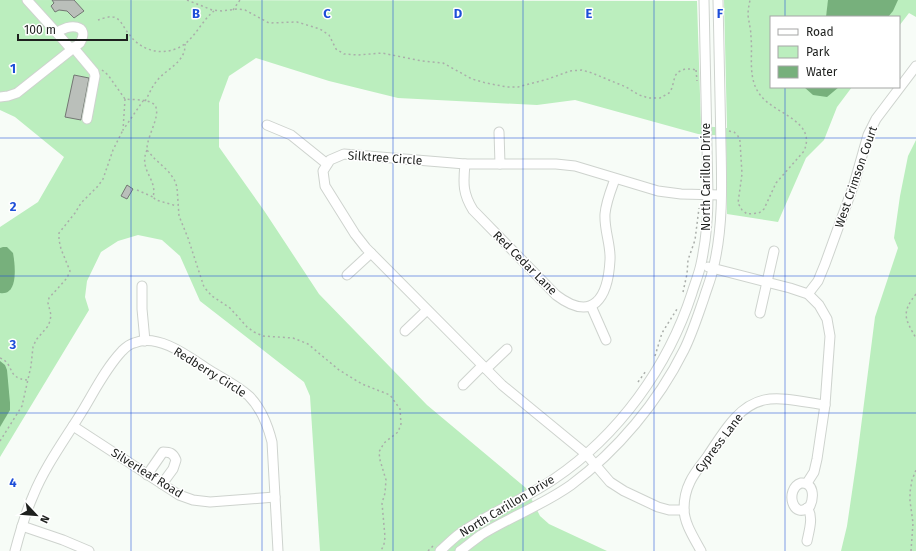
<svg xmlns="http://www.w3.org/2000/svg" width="916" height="551" viewBox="0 0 916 551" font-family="'Fira Sans',sans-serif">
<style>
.green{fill:#bbeebe}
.water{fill:#77b07c}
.building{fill:#babfba;stroke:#737773}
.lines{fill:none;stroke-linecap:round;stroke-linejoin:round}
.minor-casing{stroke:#ced3ce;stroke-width:11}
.path{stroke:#aaaeaa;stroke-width:1.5;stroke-dasharray:2 3;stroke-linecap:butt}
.minor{stroke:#fff;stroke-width:9}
.grid{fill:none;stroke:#1d4ed8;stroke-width:1;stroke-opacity:0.55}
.labels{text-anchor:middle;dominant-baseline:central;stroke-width:3;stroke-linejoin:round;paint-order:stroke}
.street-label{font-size:12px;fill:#1e201e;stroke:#fff}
.grid-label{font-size:13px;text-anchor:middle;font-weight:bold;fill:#1d4ed8;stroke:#fff;stroke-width:3;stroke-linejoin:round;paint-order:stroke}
</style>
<rect width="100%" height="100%" fill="#f7fcf7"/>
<g class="green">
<path d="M0,0L697,1L701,126L727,128L724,0H916V17L909,13L899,26V17H771V87H852L837,107L824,140L806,158L778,222L727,214L726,136L698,134L575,100L537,105L398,98L329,81L256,58L229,76L219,103V147L265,212L319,294L427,405L526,488L540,516L549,524L607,551H320L310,396L304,382L200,301L180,256L162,240L138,235L118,241L101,252L87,281L85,297L89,310L0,457V227L38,202L64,157L15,117L0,110Z"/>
<path d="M916,140V551H841L847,526L857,458L875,317L898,248L894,238L900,196L908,156Z"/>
</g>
<g class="water">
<path d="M828,0H898L893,11L888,17H826Z"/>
<path d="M804,87H839L827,97L813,95Z"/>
<path d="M3,247H7L13,253C15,264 19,296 0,293V248Z"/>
<path d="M0,361L5,365L7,370L10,403V410L0,427Z"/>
</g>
<g class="building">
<path d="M52,0H74L84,11L74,18L67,11L59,10L55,12L51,6L54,3Z"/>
<path d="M74,75L89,78L81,120L65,117Z"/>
<path d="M127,185L133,189L127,199L121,196Z"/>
</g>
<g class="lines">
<defs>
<g id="minor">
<path d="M57,33L71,49"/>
<path d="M73,47L94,72L95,76L87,119"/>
<path d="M0,97L8,96L17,93L80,43C91,24 68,23 57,33L27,0"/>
<path d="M267,125L291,135L327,164"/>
<path d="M499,132L500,164"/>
<path d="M465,164C463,184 463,194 473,210L556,295C593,323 608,298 610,260C611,245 604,230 605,214C606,202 611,190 615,179"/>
<path d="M708,267L790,288L808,294L819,305L827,319L830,336L825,405L817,459L814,472L807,483"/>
<path d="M347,275L371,253"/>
<path d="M142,286V309L145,341"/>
<path d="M808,294L818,281L825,264L854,184L868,135L876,119L916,66"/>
<path d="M591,306L606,340"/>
<path d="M760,313L774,251"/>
<path d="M405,331L427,310"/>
<path d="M486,369L507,349"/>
<path d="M463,385L482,366"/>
<path d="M73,426L162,484L179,495L193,500L210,502L275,497"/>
<path d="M147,475L163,452C170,452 173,453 176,460L173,469L162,484"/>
<path d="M801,483C814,482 814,497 810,506C793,522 784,489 801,483Z"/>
<path d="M684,510H669L658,507L624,491L610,482L586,454L502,385L366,248L355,234L325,186L323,171L330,160L344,154L465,164H556L575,166L658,191L681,194L721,195"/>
<path d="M22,526L63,540L89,551"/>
<path d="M807,541C809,531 814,516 807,508"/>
<path d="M15,551C20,532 25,514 33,496C45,466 66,438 83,410C95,390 106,368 122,351C125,348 130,344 134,343C158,333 188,356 206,368C220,377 237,385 249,396C262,409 268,426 272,442L278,551"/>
<path d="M440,551C448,544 456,535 465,530C494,511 526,498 554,479C619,435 668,367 692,293C695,283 699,274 701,264C706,241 708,218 708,195L704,0"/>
<path d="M460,551C467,546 474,540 481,535C510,517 543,505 571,485C618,450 658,402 684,350C692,334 698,315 704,298C707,288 711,279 713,269C723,230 722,187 721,146C720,98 719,49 718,0"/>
<path d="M701,551C694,538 684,523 684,509C684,500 686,490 690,482C694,473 701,465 707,457C722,435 737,406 764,400C782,396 808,403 825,405"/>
</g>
</defs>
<use href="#minor" class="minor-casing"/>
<g class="path">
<path d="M187,0L212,10L222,11L237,9L245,10L269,23L297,22L320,29L329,35L336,49L344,54L358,55L382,53L422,61L443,63L472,79L486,83L507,87H518L548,79L570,71L582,70L592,73L626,87L639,95L649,98H660L669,93L672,88L675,76L678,72L685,69H692L696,70L697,69"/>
<path d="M233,10L240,0"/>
<path d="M98,20C102,19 108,16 113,17C121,18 124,29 129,34C140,50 160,56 178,48C194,41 201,21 214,11"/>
<path d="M102,70L108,75L125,99C133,100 143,99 150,102C167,108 146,135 147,150L155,159L168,171L174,179L177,187L179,216L188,238L204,287L212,296L230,308L247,327L254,332L263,336L293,338L308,344L339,370L362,384L390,395L400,409L401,424L398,432L384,443L379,452L380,460L386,480L385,493L382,503L385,537L384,544L381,551"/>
<path d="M696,70L697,81"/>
<path d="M125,99L123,130L143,101"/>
<path d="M145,101C149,95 151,88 156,82C165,69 186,63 185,44"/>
<path d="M729,131L734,132L738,136L740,141L742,174L738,203L742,210L747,214L759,213L764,209L776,183L804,151C817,121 775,114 761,96C747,79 753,57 751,37C751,30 749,23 748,15C748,10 749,5 750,0"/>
<path d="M147,150C138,170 158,179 153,197L156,200L177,206"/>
<path d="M137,190L153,197"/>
<path d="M683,292L687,274L688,260L695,240L699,208"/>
<path d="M916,294C901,313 905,319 916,338"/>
<path d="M655,356L662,333L677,309"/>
<path d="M0,358C15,364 6,378 27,380"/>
<path d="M638,382L646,371"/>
<path d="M0,441L22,406L31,366L33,347L36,340L48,326L50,321L51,315L48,303L49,298L67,278L70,271L61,249L59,240V233L75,213L81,203L98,186L103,179L113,150L123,130"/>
<path d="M428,551L434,545"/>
<path d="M911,551L913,523L910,501V492L912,480L916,470"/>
</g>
<use href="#minor" class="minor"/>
</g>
<path class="grid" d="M131,0V551M262,0V551M393,0V551M523,0V551M654,0V551M785,0V17M785,87V551M0,138H916M0,276H916M0,413H916"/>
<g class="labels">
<g class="street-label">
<text transform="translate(385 158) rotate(4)">Silktree Circle</text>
<text transform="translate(706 177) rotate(-90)">North Carillon Drive</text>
<text transform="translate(856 177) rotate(-71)">West Crimson Court</text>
<text transform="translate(525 263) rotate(45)">Red Cedar Lane</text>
<text transform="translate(210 372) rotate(32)">Redberry Circle</text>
<text transform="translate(719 443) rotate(-53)">Cypress Lane</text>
<text transform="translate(147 473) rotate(32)">Silverleaf Road</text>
<text transform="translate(507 506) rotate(-31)">North Carillon Drive</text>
</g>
</g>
<g class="grid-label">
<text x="196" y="18">B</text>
<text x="327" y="18">C</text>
<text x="458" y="18">D</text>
<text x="589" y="18">E</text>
<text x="720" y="18">F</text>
<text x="13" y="73">1</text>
<text x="13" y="211">2</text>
<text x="13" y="349">3</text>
<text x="13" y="487">4</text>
</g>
<rect x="770" y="16" width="130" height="72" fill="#ffffff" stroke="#a5a6a5"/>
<rect x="778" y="29" width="20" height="6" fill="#ffffff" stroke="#a5a6a5"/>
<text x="806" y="36" font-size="12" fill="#1e201e">Road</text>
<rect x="778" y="46" width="20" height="12" fill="#bbeebe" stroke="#a5a6a5"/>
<text x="806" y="56" font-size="12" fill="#1e201e">Park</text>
<rect x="778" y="66" width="20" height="12" fill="#77b07c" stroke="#a5a6a5"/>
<text x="806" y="76" font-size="12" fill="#1e201e">Water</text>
<g transform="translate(36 515) rotate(116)" stroke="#ffffff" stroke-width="3" paint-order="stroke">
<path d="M0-3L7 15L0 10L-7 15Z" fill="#1e201e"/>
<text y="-6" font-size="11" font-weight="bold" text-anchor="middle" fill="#1e201e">N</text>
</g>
<path d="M18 34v6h109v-6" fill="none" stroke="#1e201e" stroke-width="2"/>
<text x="24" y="34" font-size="12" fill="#1e201e" stroke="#ffffff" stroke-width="3" paint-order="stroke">100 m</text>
</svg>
